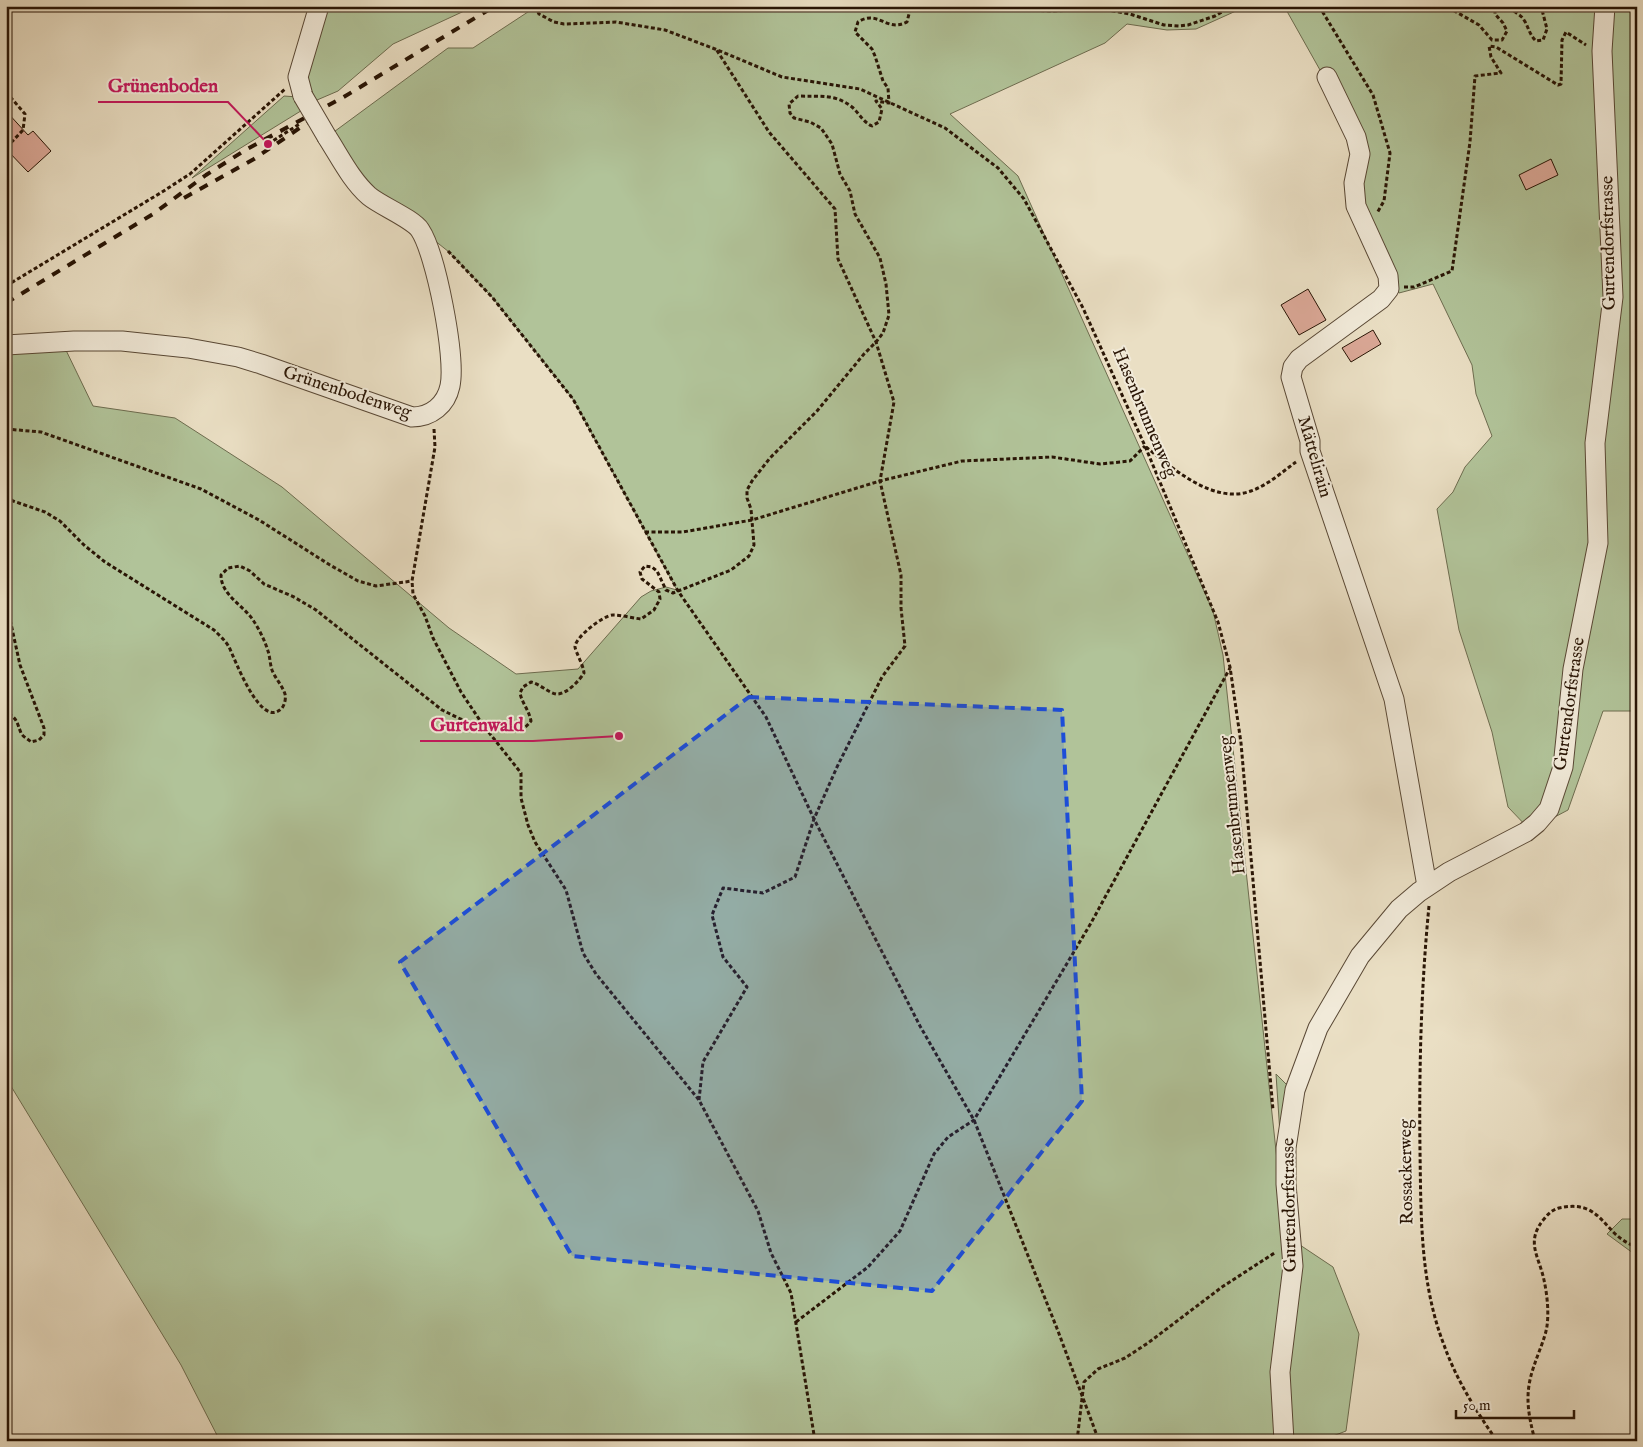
<svg xmlns="http://www.w3.org/2000/svg" width="1643" height="1447" viewBox="0 0 1643 1447" font-family="'IM FELL English',serif">
<style>
.green{fill:#b1c399;stroke:#6d6c4f}
.building{fill:#dba897;stroke:#291505}
.lines{fill:none;stroke-linecap:round;stroke-linejoin:round}
.street-casing{stroke:#594835;stroke-width:21}
.path{stroke:#291505;stroke-width:3;stroke-dasharray:4 2.5;stroke-linecap:butt}
.street{stroke:#f1ead9;stroke-width:19}
.rail{stroke:#291505;stroke-width:4;stroke-dasharray:9 9;stroke-linecap:butt}
.street-bridge-casing{stroke:#594835;stroke-width:21;stroke-linecap:butt}
.street-bridge{stroke:#f1ead9;stroke-width:19}
.marked{fill:#1d4ed8;fill-opacity:0.2;stroke:#1d4ed8;stroke-width:4;stroke-dasharray:10 6;stroke-linejoin:round}
.labels{text-anchor:middle;dominant-baseline:central;stroke-width:4;stroke-linejoin:round;paint-order:stroke}
.street-label{font-size:18px;fill:#291505;stroke:#f1ead9}
.leader{fill:none;stroke:#c2185b;stroke-width:2}
.callout-dot{fill:#c2185b;stroke:#f1ead9;stroke-width:2}
.callout-label{font-size:19px;text-anchor:middle;font-weight:bold;fill:#c2185b;stroke:#f1ead9;stroke-width:4;stroke-linejoin:round;paint-order:stroke}
</style>
<rect width="100%" height="100%" fill="#eadfc4"/>
<filter id="stains"><feTurbulence type="fractalNoise" baseFrequency=".004" numOctaves="4"/><feColorMatrix values="0 0 0 0 .2 0 0 0 0 .09 0 0 0 0 .02 0 0 0 .5 -.17"/></filter>
<radialGradient id="worn" r=".72"><stop offset=".6" stop-color="#630" stop-opacity="0"/><stop offset="1" stop-color="#630" stop-opacity=".3"/></radialGradient>
<g class="green">
<path d="M329,6H475L393,44L338,91L317,100L303,96L318,11Z"/>
<path d="M537,6H1247L1196,29L1167,30L1127,24L1105,43L950,114L1018,176L1213,611L1223,655L1285,1235L1333,1267L1359,1334L1346,1431L1320,1441H220L181,1365L6,1078V345L62,342L93,406L175,418L282,487L449,628L516,674L578,669L641,597L651,591L666,587L677,590L573,399L539,356L492,297L449,252L419,228L378,203L327,137L448,48H473Z"/>
<path d="M1284,6H1637V711H1603L1568,810L1530,830L1508,807L1492,732L1459,630L1437,509L1453,492L1465,467L1492,436L1476,394L1472,365L1433,284L1399,293L1358,208L1365,150Z"/>
<path d="M284,96L298,97L304,109L192,178Z"/>
<path d="M1276,1074L1286,1084L1294,1083L1280,1134Z"/>
<path d="M1622,1219H1637V1256L1607,1234Z"/>
</g>
<g class="building">
<path d="M6,111L28,135L33,131L51,151L28,172L6,149Z"/>
<path d="M1551,159L1558,175L1526,190L1519,175Z"/>
<path d="M1308,289L1326,320L1299,335L1281,305Z"/>
<path d="M1373,330L1381,344L1351,362L1342,348Z"/>
</g>
<g class="lines">
<defs>
<g id="street">
<path d="M1327,77L1356,137L1360,154L1354,183L1356,206L1388,276L1389,289L1381,299L1299,359L1293,367L1291,377L1310,441V451L1394,699L1427,886"/>
<path d="M303,96L298,77L319,6"/>
<path d="M6,345L74,341H122L188,348L238,357L261,364L412,417C431,417 446,405 450,386C456,357 436,254 420,230C413,219 381,206 369,196C351,180 340,157 327,137"/>
<path d="M1284,1441L1280,1372L1293,1266L1286,1184V1148L1295,1090L1318,1028L1360,956L1399,909L1419,892L1449,872L1526,832L1537,823L1549,809L1563,767L1573,669L1598,543L1595,443L1613,297L1602,51L1605,6"/>
</g>
</defs>
<use href="#street" class="street-casing"/>
<g class="path">
<path d="M535,6L539,14L554,22L564,24L616,22L665,30L715,49L782,77L860,89L945,128L998,168L1024,199L1083,308L1145,446L1218,622L1230,667L1241,743L1273,1110"/>
<path d="M982,6L1002,9L1051,11L1102,9L1130,14L1164,25L1179,26L1188,25L1215,16L1232,6"/>
<path d="M1319,6L1373,95L1390,153L1384,201L1377,213"/>
<path d="M1449,6L1451,9L1479,25L1492,40H1502L1507,31L1503,23L1495,14V6"/>
<path d="M1510,6C1513,13 1521,14 1524,20C1529,28 1529,34 1536,41L1543,40L1547,29L1541,6"/>
<path d="M6,92L25,114L23,130L6,148"/>
<path d="M268,144L301,123"/>
<path d="M448,251L492,297L573,399L678,591L766,717L814,819L920,1026L974,1120L1058,1331L1099,1441"/>
<path d="M6,286L162,192L190,174L285,89"/>
<path d="M1404,287H1414L1452,271L1470,142L1475,76L1501,73L1491,57L1489,46L1496,47L1558,85L1561,84L1562,40L1566,32L1586,45"/>
<path d="M6,429L41,432L201,489L259,520L330,565L358,581L376,586L412,581"/>
<path d="M434,429L435,447L412,581L413,594L425,616L433,638L461,692L483,725L521,773V798L528,825L535,842L566,890L583,953L596,974L699,1100L758,1211L771,1253L791,1293L815,1441"/>
<path d="M1146,447C1172,468 1214,505 1251,491C1268,485 1282,472 1296,462"/>
<path d="M6,496L13,501L45,512L60,521L84,545L105,562L214,630C219,635 225,640 229,647C235,659 261,731 282,708C285,704 286,698 285,694C282,685 275,678 272,670C270,664 270,657 268,651C265,641 259,629 253,620C243,605 221,595 221,575L228,568L240,566L250,571L264,584L294,597L316,610L442,710C455,716 469,725 484,725C486,725 489,723 492,723C508,724 513,743 531,721C529,710 522,703 520,693L523,687L531,682C540,684 547,692 556,694C566,695 579,681 584,673C583,664 576,653 575,647C575,637 604,615 613,615C622,615 632,618 641,619L654,610L660,599L659,592L642,579L640,572L645,566L652,567L657,571L666,590L673,593L731,570L749,556L754,545L751,509L747,498V490L752,481L770,458L817,411L864,354L876,342L883,333L889,315L886,284L880,258L855,214L850,191L840,174L832,144L821,128L810,122L794,118L790,113L789,104L798,96C819,97 834,93 852,107C859,113 863,122 872,126L879,122L882,109L876,101L889,103L888,88L883,81L875,56L872,49L855,32L858,22C879,9 886,33 907,22L911,6"/>
<path d="M645,532H683L752,520L880,481L962,461L1052,457L1100,464L1130,461L1145,446"/>
<path d="M6,601L20,665L44,728V735L39,740L31,742C28,739 23,737 21,733C17,723 17,717 6,713"/>
<path d="M1429,906C1421,988 1419,1069 1420,1151C1421,1216 1420,1283 1444,1345C1456,1379 1476,1411 1497,1441"/>
<path d="M699,1100L703,1062L747,987L723,957L712,915L723,888L763,893L795,877L814,819L837,767L882,677L905,646L901,608V575L880,481L894,402L876,342L838,259L835,209L769,132L716,49"/>
<path d="M796,1322L868,1267L900,1231L934,1154L948,1137L974,1120L1091,923L1230,668"/>
<path d="M1077,1441L1084,1382L1098,1369L1125,1358L1148,1343L1222,1287L1276,1252"/>
<path d="M1535,1441C1528,1413 1524,1394 1534,1366C1538,1353 1545,1339 1547,1326C1549,1311 1547,1294 1544,1280C1539,1256 1525,1242 1544,1219C1548,1214 1552,1210 1559,1208C1569,1206 1579,1205 1589,1210C1603,1217 1610,1232 1623,1240C1627,1243 1632,1245 1637,1247"/>
</g>
<use href="#street" class="street"/>
<g class="rail">
<path d="M184,198L254,159L310,121"/>
<path d="M6,303L153,214L206,175L247,149L342,98L495,6"/>
</g>
<defs>
<path id="street-bridge" d="M303,96L327,137"/>
</defs>
<use href="#street-bridge" class="street-bridge-casing"/>
<use href="#street-bridge" class="street-bridge"/>
</g>
<path class="marked" d="M749,697L1062,710L1082,1101L932,1291L572,1256L400,962Z"/>
<g class="labels">
<g class="street-label">
<text transform="translate(1609 243) rotate(-91)">Gurtendorfstrasse</text>
<text transform="translate(347 393) rotate(18)">Grünenbodenweg</text>
<text transform="translate(1144 413) rotate(67)">Hasenbrunnenweg</text>
<text transform="translate(1314 457) rotate(74)">Mättelirain</text>
<text transform="translate(1570 704) rotate(-82)">Gurtendorfstrasse</text>
<text transform="translate(1233 805) rotate(-96)">Hasenbrunnenweg</text>
<text transform="translate(1407 1172) rotate(-91)">Rossackerweg</text>
<text transform="translate(1290 1205) rotate(-91)">Gurtendorfstrasse</text>
</g>
</g>
<path class="leader" d="M268 144L228 102H98M619 736L533 741H420"/>
<g class="callout-dot">
<circle cx="268" cy="144" r="5"/>
<circle cx="619" cy="736" r="5"/>
</g>
<g class="callout-label">
<text x="163" y="92">Grünenboden</text>
<text x="477" y="731">Gurtenwald</text>
</g>
<rect width="1643" height="1447" fill="none" stroke="#eadfc4" stroke-width="25"/>
<rect x="8" y="8" width="1628" height="1432" fill="none" stroke="#291505" stroke-width="2.5"/>
<rect x="12" y="12" width="1618" height="1422" fill="none" stroke="#291505"/>
<path d="M1456 1410v8h118v-8" fill="none" stroke="#291505" stroke-width="2.5"/>
<text x="1463" y="1410" font-size="15" fill="#291505" stroke="#f1ead9" stroke-width="4" paint-order="stroke">50 m</text>
<rect width="100%" height="100%" filter="url(#stains)"/>
<rect width="100%" height="100%" fill="url(#worn)"/>
</svg>
